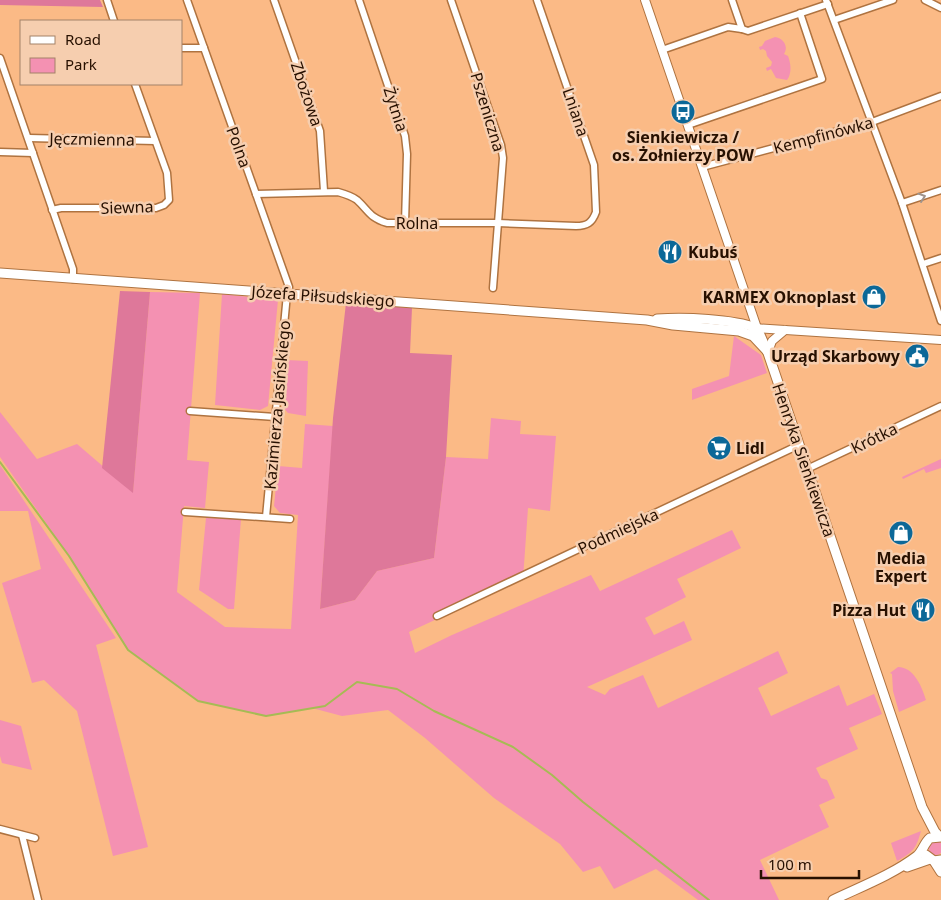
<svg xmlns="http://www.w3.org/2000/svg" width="941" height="900" viewBox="0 0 941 900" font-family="'Noto Sans',sans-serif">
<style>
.green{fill:#f491b2}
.forest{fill:#de789a}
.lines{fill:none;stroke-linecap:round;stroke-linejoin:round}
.stream{stroke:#a6bb54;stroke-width:2}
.minor-casing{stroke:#af7340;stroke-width:9}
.tertiary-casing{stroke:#af7340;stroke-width:10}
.secondary-casing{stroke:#af7340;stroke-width:11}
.minor{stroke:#fff;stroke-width:6}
.tertiary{stroke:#fff;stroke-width:8}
.secondary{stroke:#fff;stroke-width:9}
.oneway{stroke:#9e938c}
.labels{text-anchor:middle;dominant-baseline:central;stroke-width:5;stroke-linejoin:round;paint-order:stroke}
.street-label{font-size:16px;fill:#271000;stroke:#f6ceaf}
.poi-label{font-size:16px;font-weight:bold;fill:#271000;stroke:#f6ceaf;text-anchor:end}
</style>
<rect width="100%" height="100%" fill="#fbba86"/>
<g class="green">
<path d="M775,37C783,38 789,46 784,54L788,56C791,64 792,73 787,80L776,78L771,69L767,71L766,68L771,66L772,62L767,56L766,51L763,49L760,50L759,47L762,46L765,41Z"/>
<path d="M150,292L200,293L187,460L209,462L205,508L184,506L177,592L225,627L291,629L298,515L280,513L274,506L278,466L302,468L305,424L333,426L320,609L355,600L377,571L434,558L446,457L488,459L491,418L521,421L520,434L556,436L550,511L528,508L523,579L409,632L415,653L452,635L591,575L600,591L732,530L741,548L677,579L686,597L645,618L654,635L684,621L692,640L587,687L605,695L610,689L643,675L658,708L778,651L788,673L758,688L771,716L839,685L847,706L874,694L882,714L849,728L858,749L816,768L821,778L827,780L835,798L819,805L829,827L760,860L779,900H698L656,869L614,889L600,866L583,872L560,844L494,798L425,738L388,710L342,716L312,708L266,716L198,701L128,650L69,556L0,457V412L37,459L77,444L133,492Z"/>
<path d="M222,294L278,300L268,406L260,410L215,405Z"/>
<path d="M734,336L761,355L767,373L692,400V389L729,376Z"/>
<path d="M286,360L308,361L306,416L288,413L282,406Z"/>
<path d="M941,459V468L926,473L924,469L903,479L902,477Z"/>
<path d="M0,465L116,638L96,645L148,847L113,856L77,711L44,680L32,683L2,583L41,569L28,511H0Z"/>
<path d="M206,518L241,519L234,609H228L199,590Z"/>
<path d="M898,667C914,667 922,687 926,700L899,712L893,691L892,674L890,673Z"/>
<path d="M0,720L21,726L32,770L2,763L0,756Z"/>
<path d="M921,831C916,849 913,852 897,861L891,843Z"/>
<circle cx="936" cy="848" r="7"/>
</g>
<g class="forest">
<path d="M0,0H100L103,7L0,5Z"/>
<path d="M120,291L150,292L133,493L102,468Z"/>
<path d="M346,303L412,308L410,353L452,355L446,457L434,558L377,571L355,600L320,609L333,418Z"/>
</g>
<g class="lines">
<path class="stream" d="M0,462L69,556L128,650L198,701L266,716L325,706L357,682L397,689L434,711L513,747L552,775L583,802L709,900"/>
<defs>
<g id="minor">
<path d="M107,0L114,21"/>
<path d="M187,0L289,287L288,294"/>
<path d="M274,0L320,131L324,191"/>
<path d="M359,0L405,136L407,154L405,223"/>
<path d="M451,0L501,145L503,158L493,288"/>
<path d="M732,0L742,29L748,31L828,4"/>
<path d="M826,0L902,203L941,321"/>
<path d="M925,0L941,8"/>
<path d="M834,20L893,0"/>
<path d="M181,48H204"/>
<path d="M662,50L728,27L742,29"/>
<path d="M0,58L73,269V279"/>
<path d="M688,125L822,79L800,13"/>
<path d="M29,138L155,141"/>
<path d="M0,152L33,153"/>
<path d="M702,167L872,122L941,96"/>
<path d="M256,194L338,192C345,194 352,196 357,200C370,212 369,217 387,223H498L576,226C587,226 592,223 596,212L594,165L537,0"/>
<path d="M902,203L941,190"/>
<path d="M52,210L61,208H156L164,205L169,200L167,173L135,84"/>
<path d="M923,264L941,258"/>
<path d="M190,411L275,417"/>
<path d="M807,469L941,406"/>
<path d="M185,512L290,519"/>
<path d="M266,517L287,294"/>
<path d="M437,616L799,445"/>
<path d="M0,829L35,838"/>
<path d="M22,835L38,900"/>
</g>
<g id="tertiary">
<path d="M645,0L757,328"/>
<path d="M753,328L941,340"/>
<path d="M768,352L772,341L785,330"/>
</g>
<g id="secondary">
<path d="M0,273L647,320L673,325L739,331L753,336L768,352"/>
<path d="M657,319C685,317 732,319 757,328L768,353L922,807L935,832L939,836"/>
<path d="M926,855L934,861L941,860"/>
<path d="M934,861L941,872"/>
<path d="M907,867L930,859"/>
<path d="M833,900C860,887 892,875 917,856C923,851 924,843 930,838L941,837"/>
</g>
</defs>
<use href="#minor" class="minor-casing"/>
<use href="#tertiary" class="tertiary-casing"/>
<use href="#secondary" class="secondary-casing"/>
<use href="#minor" class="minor"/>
<use href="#tertiary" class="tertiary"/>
<use href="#secondary" class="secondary"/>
</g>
<defs><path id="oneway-chevron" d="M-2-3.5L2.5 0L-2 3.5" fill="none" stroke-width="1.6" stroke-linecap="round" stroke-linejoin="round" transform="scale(1.25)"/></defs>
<use class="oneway" href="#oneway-chevron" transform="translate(922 197) rotate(-19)"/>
<defs>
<symbol id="bus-disc" viewBox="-11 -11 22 22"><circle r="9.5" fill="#0c6898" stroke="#f6ceaf"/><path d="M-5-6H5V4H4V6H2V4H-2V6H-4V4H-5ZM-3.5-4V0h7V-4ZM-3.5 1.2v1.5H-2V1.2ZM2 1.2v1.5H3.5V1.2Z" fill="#fff"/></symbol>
<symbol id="restaurant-disc" viewBox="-11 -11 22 22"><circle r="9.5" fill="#0c6898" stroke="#f6ceaf"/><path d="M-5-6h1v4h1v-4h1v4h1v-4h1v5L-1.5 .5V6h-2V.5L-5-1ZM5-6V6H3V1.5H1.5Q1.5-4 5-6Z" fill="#fff"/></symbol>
<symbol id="shop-disc" viewBox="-11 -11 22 22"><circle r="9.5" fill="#0c6898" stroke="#f6ceaf"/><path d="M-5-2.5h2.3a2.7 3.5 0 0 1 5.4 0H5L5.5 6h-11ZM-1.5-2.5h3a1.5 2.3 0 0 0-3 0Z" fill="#fff"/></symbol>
<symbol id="civic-disc" viewBox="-11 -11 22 22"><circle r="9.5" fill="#0c6898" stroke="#f6ceaf"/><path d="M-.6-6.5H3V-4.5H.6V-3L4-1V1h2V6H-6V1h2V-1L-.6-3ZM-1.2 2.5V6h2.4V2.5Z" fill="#fff"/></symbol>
<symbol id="supermarket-disc" viewBox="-11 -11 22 22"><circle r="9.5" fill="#0c6898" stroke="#f6ceaf"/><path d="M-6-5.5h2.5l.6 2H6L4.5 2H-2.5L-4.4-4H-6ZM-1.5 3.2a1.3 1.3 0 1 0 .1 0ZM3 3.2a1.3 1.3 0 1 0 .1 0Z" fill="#fff"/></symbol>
</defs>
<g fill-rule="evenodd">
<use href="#bus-disc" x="669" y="98" width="28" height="28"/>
<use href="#restaurant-disc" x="656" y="238" width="28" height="28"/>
<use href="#shop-disc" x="860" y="283" width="28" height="28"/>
<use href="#civic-disc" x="903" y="342" width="28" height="28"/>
<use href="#supermarket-disc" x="705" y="434" width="28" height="28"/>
<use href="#shop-disc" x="887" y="519" width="28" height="28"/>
<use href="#restaurant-disc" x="909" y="596" width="28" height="28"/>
</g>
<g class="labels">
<g class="street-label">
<text transform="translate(307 94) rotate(71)">Zbożowa</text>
<text transform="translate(396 109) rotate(72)">Żytnia</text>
<text transform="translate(488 112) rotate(73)">Pszeniczna</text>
<text transform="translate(576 112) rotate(71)">Lniana</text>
<text transform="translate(823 135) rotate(-15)">Kempfinówka</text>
<text transform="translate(92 139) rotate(1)">Jęczmienna</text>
<text transform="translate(239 147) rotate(70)">Polna</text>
<text transform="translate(127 207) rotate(-2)">Siewna</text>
<text x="417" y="223">Rolna</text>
<text transform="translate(323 296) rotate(4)">Józefa Piłsudskiego</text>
<text transform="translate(277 405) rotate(-85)">Kazimierza Jasińskiego</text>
<text transform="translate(874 438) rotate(-26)">Krótka</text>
<text transform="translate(804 460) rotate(71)">Henryka Sienkiewicza</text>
<text transform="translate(618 531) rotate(-25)">Podmiejska</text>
</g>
<g class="poi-label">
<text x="683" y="137" text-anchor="middle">Sienkiewicza /<tspan x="683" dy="18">os. Żołnierzy POW</tspan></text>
<text x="688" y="252" text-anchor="start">Kubuś</text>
<text x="856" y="297">KARMEX Oknoplast</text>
<text x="900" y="356">Urząd Skarbowy</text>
<text x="736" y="448" text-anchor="start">Lidl</text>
<text x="901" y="558" text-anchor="middle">Media<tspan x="901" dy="18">Expert</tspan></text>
<text x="906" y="610">Pizza Hut</text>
</g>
</g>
<rect x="20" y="20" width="162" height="65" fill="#f6ceaf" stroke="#a38269"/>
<rect x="30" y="36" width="25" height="8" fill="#ffffff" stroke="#a38269"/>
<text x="65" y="45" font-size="15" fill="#271000">Road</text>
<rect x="30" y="58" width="25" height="15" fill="#f491b2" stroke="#a38269"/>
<text x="65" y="70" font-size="15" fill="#271000">Park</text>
<path d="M761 870v8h98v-8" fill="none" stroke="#271000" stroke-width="2.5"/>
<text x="768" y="870" font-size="15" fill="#271000" stroke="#f6ceaf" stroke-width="4" paint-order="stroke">100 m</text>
</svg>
